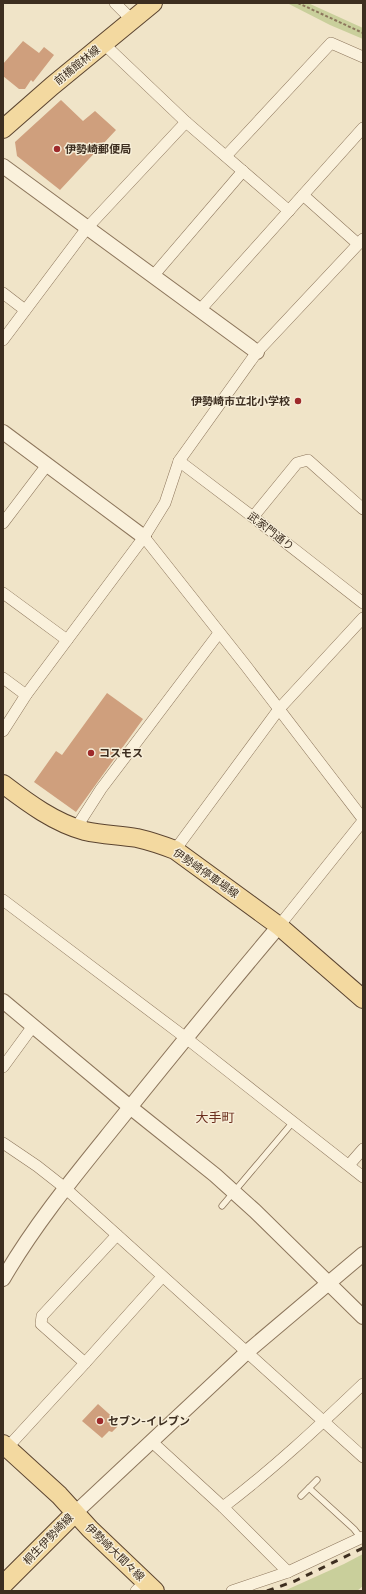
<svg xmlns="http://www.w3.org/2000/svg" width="366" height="1594" viewBox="0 0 366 1594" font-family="'Libre Baskerville','Noto Sans JP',serif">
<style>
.green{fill:#c9cf9b}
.building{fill:#cf9f7d}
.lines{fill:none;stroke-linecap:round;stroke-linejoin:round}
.service-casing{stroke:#8d765c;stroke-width:7}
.minor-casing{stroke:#8d765c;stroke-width:12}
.tertiary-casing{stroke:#8d765c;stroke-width:16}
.primary-casing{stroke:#5b4430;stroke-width:20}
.path{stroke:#8d765c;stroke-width:2;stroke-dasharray:3 2;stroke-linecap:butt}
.service{stroke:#faf1dc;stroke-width:5.5}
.minor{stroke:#faf1dc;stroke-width:11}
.tertiary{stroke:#faf1dc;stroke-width:14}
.primary{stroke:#f3d9a0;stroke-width:18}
.rail{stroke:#3d2e20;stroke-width:3;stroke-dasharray:7 7;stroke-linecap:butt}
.poi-dot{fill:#9e2a2b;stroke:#f7eed8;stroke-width:1.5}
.labels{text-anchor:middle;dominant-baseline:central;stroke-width:3;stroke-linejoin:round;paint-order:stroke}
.street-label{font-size:11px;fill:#3d2e20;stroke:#f7eed8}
.poi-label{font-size:11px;font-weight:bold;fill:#3d2e20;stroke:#f7eed8;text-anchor:start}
.quarter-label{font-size:13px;fill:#6b2e1e;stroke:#f7eed8}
</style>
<rect width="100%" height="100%" fill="#f0e4c8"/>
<g class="green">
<path d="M287,3H308L363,28V39L330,25Z"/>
<path d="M363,1554V1586L357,1591H284L344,1564Z"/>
</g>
<g class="building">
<path d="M23,41L39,53L44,47L54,55L33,82L31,80L25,89H19L3,76V64Z"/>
<path d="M61,100L83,121L95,111L116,130L60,190L17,156L15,142Z"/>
<path d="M107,693L143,719L76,812L34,782L56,751L62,755Z"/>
<path d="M98,1404L117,1421L115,1423L118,1426L112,1432L109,1431L102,1438L82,1421Z"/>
</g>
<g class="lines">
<defs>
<g id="service">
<path d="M222,1206L293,1122"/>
<path d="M309,1488L354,1529L361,1538"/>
<path d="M301,1496L317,1480"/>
</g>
<g id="minor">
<path d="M115,3L132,20"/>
<path d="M104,44L186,122L289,211"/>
<path d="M226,156L331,43L363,57"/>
<path d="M303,195L358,244"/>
<path d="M153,276L243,171"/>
<path d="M3,293L25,310"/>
<path d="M200,310L363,128"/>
<path d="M3,340L87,228L186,122"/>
<path d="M179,461L253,517L363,603"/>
<path d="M253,517L297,463L308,460L363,509"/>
<path d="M3,523L47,465"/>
<path d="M144,537L246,666L363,819"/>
<path d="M3,593L67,640"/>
<path d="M3,678L26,695"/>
<path d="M3,731L26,695L144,537L165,503L179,461L257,352L363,239"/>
<path d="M76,828L101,789L219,633"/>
<path d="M175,850L279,709L363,618"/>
<path d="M3,900L186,1038L363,1177"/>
<path d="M279,926L363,821"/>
<path d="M3,1067L33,1026"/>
<path d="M3,1143L37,1166L65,1188L363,1457"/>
<path d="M349,1165L363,1149"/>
<path d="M85,1363L41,1324L42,1316L117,1235"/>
<path d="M151,1441L223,1507C272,1470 318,1427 363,1384"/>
<path d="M7,1448L85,1363L162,1277"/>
<path d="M223,1507L288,1572"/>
<path d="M136,1591L145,1582"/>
<path d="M232,1591L288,1572L363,1537"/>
</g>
<g id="tertiary">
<path d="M3,166L257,352"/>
<path d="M3,432L144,537"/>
<path d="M3,1001L130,1107L215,1175L255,1211L363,1317"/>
<path d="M3,1279C36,1222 78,1172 119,1121C172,1055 225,990 279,926"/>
<path d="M75,1513L247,1352L363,1254"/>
</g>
<g id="primary">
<path d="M3,129L52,86L153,3"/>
<path d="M3,784C28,803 55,823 85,831C102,835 120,835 137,838C150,841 162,845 175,850L279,926L363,999"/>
<path d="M3,1444L59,1495L90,1529L155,1591"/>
<path d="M3,1585L75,1513"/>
</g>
</defs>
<use href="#service" class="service-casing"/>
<use href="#minor" class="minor-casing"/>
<use href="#tertiary" class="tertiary-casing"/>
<use href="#primary" class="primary-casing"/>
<path class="path" d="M298,3L363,33"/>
<use href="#service" class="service"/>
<use href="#minor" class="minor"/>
<use href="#tertiary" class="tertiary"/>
<use href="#primary" class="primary"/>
<path class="rail" d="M267,1591L295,1581L363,1548"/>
</g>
<g class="poi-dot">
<circle cx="57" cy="149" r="4"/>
<circle cx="298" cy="401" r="4"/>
<circle cx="91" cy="753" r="4"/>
<circle cx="100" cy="1421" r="4"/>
</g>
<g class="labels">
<g class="street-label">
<text transform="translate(77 65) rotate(-39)">前橋館林線</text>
<text transform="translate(271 531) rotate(38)">武家門通り</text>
<text transform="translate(206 873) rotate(35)">伊勢崎停車場線</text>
<text transform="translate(48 1539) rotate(-46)">桐生伊勢崎線</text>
<text transform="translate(115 1552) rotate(44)">伊勢崎大間々線</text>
</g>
<g class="poi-label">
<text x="65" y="149">伊勢崎郵便局</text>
<text x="290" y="401" text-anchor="end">伊勢崎市立北小学校</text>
<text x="99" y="753">コスモス</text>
<text x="108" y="1421">セブン-イレブン</text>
</g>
<g class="quarter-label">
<text x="215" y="1117">大手町</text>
</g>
</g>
<rect width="366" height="1594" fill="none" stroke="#3d2e20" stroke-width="8"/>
</svg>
